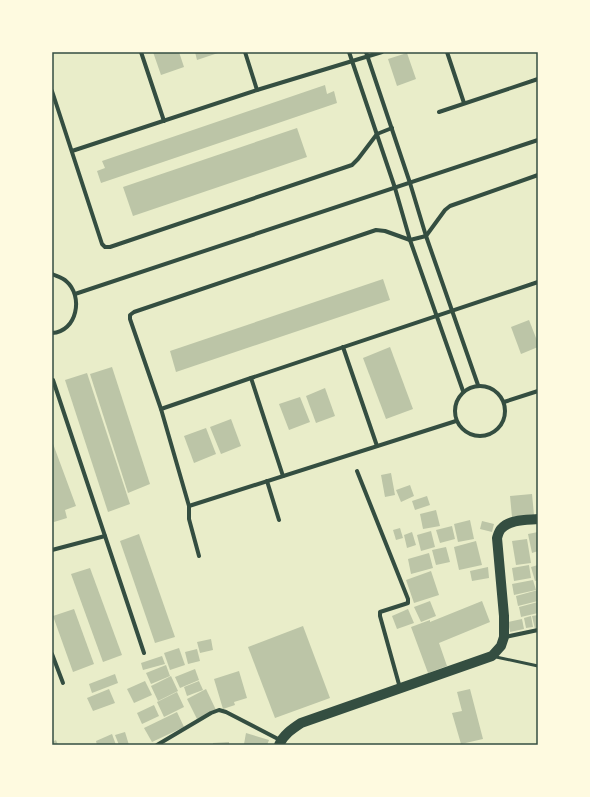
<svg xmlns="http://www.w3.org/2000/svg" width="590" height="797" viewBox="0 0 590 797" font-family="Raleway,sans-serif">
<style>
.building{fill:#bcc5a7}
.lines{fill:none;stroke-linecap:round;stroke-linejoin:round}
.service{stroke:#344e41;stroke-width:3}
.minor{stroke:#344e41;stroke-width:4}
.primary{stroke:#344e41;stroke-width:10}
.neatline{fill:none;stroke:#344e41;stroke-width:1.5}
</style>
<rect width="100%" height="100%" fill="#e9edc9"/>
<g class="building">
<path d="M153,52H179L184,67L161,75Z"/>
<path d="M195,52H221L197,60Z"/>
<path d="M407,53L416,79L397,86L388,59Z"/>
<path d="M325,85L327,94L334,91L337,103L101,183L97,171L105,168L102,161Z"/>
<path d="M297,128L307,157L133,216L123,187Z"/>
<path d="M383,279L390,300L176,372L170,351Z"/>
<path d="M529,320L538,343V347L521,354L511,327Z"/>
<path d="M390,347L413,409L386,419L363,358Z"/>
<path d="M112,367L150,484L128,493L90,374Z"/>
<path d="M87,373L130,504L108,512L65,380Z"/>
<path d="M325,388L335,416L316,423L306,396Z"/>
<path d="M300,397L310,422L289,430L279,404Z"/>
<path d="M231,419L241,446L221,454L210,427Z"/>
<path d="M206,428L216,454L194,463L184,436Z"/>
<path d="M52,441L76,506L65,510L67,518L54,522L52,514Z"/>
<path d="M391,473L395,495L385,497L381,475Z"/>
<path d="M410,485L414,496L401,502L396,490Z"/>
<path d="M532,494L534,515L512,517L510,496Z"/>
<path d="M427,496L430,505L415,510L412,501Z"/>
<path d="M436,510L440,526L423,529L420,514Z"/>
<path d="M470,520L474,539L458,542L454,524Z"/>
<path d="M482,521L494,524L492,532L480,529Z"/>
<path d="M452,526L455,539L440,543L436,530Z"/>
<path d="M400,528L403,538L396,540L393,530Z"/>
<path d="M431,531L435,547L421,551L417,535Z"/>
<path d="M412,532L416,545L407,548L404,535Z"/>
<path d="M538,532V551L532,553L528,534Z"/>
<path d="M139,534L175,637L155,643L120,541Z"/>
<path d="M527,539L531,563L516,565L512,541Z"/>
<path d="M476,541L482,565L459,570L454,547Z"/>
<path d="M446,547L450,562L436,565L432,550Z"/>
<path d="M429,553L433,568L411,574L408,559Z"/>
<path d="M529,565L531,578L514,581L512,568Z"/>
<path d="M538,565V580L535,581L531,567Z"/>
<path d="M488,567L489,578L472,581L470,571Z"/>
<path d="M90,568L122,655L103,662L71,574Z"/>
<path d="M431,571L439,595L414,603L406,580Z"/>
<path d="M533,580L536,590L514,595L512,584Z"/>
<path d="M538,590V601L518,606L516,596Z"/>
<path d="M430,601L436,616L421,622L414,607Z"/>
<path d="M482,601L490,622L439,643L447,666L428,673L411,627L430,620V622Z"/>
<path d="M538,602V613L521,617L519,607Z"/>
<path d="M74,609L94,664L73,672L53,616Z"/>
<path d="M408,609L414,623L397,629L392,616Z"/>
<path d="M538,615V628L535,629L532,616Z"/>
<path d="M531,616L533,627L526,628L524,618Z"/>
<path d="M522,619L524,629L510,632L508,622Z"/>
<path d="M303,626L330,698L275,718L248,647Z"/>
<path d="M211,639L213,650L200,653L197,642Z"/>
<path d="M179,648L185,665L170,670L164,653Z"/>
<path d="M197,649L200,661L188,664L185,652Z"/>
<path d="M162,656L165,664L143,670L141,663Z"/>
<path d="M166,665L170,676L151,684L146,673Z"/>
<path d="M195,669L199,680L180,688L175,677Z"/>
<path d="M239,671L247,698L234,702L235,705L223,709L214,679Z"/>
<path d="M115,674L118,683L92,693L89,684Z"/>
<path d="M171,676L178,691L158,701L151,686Z"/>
<path d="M145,681L152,695L134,703L127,689Z"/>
<path d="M199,681L203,690L187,696L184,687Z"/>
<path d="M109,689L115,703L93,711L87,698Z"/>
<path d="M206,689L216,710L197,719L187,699Z"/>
<path d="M470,689L483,739L461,744L452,713L462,711L457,692Z"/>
<path d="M177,692L184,707L164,717L157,702Z"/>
<path d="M154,705L159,716L142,724L137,713Z"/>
<path d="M177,712L184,727L152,742L144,728Z"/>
<path d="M125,732L129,745H119L115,735Z"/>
<path d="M246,733L269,740L267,745L244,744Z"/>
<path d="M112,734L116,745H97L96,741Z"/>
<path d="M56,740L58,745H52V742Z"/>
<path d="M229,742V745H213V743Z"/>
</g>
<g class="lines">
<path class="service" d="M496,657L538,666"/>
<g class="minor">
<path d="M141,52L164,121"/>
<path d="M245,52L257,90"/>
<path d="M349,52L395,188L410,240L463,391"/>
<path d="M366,52L410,183L426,236L478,385"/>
<path d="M447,52L464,103"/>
<path d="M52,91L102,244L105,247H110L352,165L358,159L377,134L392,128"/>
<path d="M439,112L538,79"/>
<path d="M72,151L257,90L382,52"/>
<path d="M52,274C56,276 63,278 66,281C84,296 77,332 52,333"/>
<path d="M75,294L538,140"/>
<path d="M343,347L377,446"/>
<path d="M251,378L283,476"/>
<path d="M53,380L144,653"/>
<circle cx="480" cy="411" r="25"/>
<path d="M504,402L538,391"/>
<path d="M161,409L251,378L538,282"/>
<path d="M357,471L408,599V603L405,604L380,612V616L400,688"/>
<path d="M267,481L279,520"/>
<path d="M189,506L456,421"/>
<path d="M52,550L105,536"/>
<path d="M199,556L189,519V506L161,409L130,319V315L134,312L376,230L385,231L410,240L426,236L445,210L450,206L538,175"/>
<path d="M505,637L538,630"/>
<path d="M52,654L63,683"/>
<path d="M157,745L211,713L219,710L226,712L280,740"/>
</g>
<path class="primary" d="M279,745C283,735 292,729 301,723L492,656L501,646L504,637V616L497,538C498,535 499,531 501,529C510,519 526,520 538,519"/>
</g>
<rect width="590" height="797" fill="none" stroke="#fefae0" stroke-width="106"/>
<rect x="53" y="53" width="484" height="691" class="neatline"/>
</svg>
